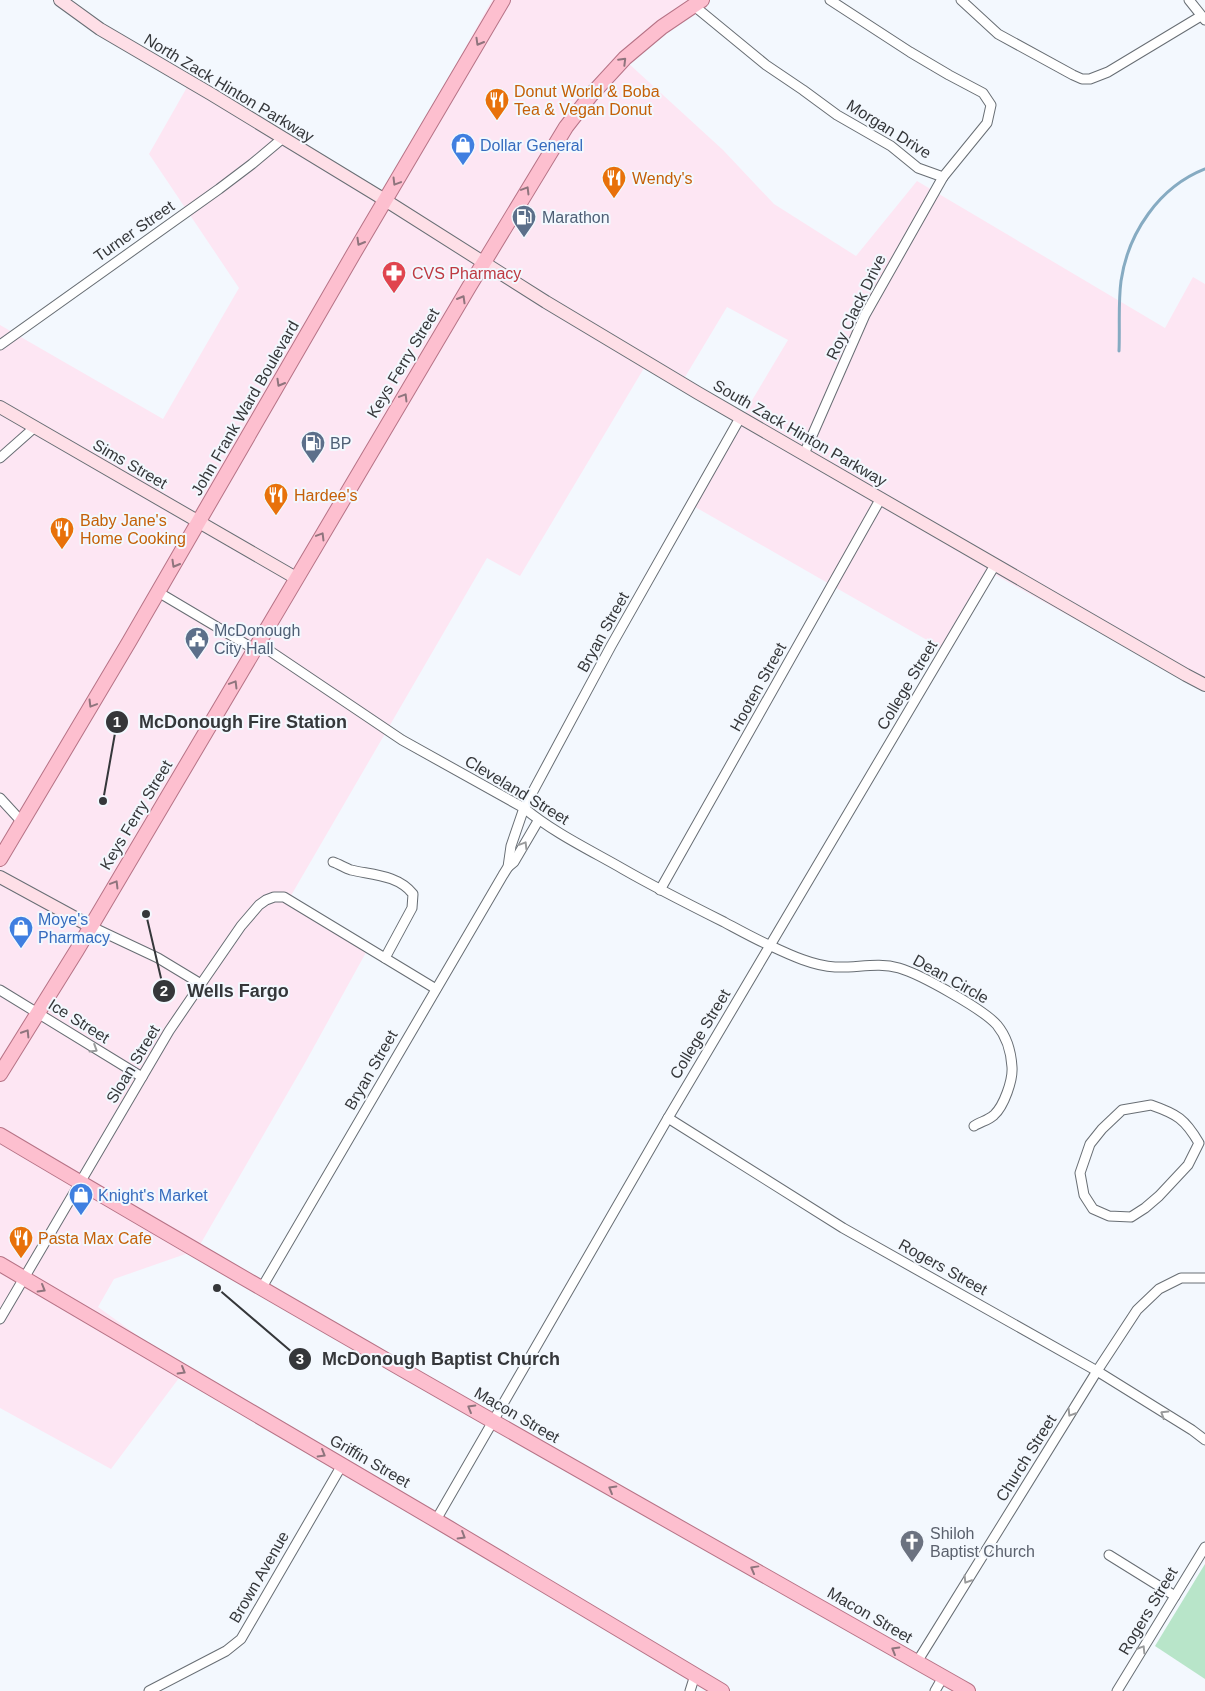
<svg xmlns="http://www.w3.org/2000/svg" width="1205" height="1691" viewBox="0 0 1205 1691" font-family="Arial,sans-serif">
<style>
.commercial{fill:#fde6f3}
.green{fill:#b8e5c9}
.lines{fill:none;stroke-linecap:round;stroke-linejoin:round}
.stream{stroke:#86abc2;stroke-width:3}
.street-casing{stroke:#686e74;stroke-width:11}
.secondary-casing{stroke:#686e74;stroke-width:14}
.primary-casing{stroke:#b67386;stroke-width:16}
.street{stroke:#fff;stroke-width:9}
.secondary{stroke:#fedfe7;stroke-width:12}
.primary{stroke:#fdbfcf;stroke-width:14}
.oneway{stroke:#8f747d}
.oneway2{stroke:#9a9b9c}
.labels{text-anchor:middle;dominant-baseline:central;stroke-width:4;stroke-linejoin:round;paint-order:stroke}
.street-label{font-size:16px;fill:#35373a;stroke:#f3f8fe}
.food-label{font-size:16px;fill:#c56008;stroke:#f3f8fe;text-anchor:start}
.shop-label{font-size:16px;fill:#366cbe;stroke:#f3f8fe;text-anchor:start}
.service-label{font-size:16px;fill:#4e5e75;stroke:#f3f8fe;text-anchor:start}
.health-label{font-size:16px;fill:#be3a42;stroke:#f3f8fe;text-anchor:start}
.worship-label{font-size:16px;fill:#5b616d;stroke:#f3f8fe;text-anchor:start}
.leader{fill:none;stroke:#35373a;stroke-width:2}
.callout-dot{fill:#35373a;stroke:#f3f8fe;stroke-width:2}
.mark-label{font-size:15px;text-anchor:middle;font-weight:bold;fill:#fff}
.callout-label{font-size:18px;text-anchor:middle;font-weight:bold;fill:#35373a;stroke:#f3f8fe;stroke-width:4;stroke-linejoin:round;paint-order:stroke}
</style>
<rect width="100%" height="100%" fill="#f3f8fe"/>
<path class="commercial" d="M492,0H696L627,62L723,150L774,204L856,256L917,181L1165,328L1193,277L1205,284V691L990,572L946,651L690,504L788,340L727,307L685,377L650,358L520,576L487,558L289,899L369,947L305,1063L197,1250L114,1279L98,1307L185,1370L111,1469L0,1408V325L163,419L239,288L149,154L190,82L380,200Z"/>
<path class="green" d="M1205,1564V1679L1155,1646Z"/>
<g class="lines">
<path class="stream" d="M1119,351C1120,328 1118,304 1121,281C1128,233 1159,187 1205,169"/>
<defs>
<g id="street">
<path d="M961,0L998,34L1073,75L1082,79H1090L1108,72L1201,16"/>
<path d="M1189,0L1205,20"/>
<path d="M693,5L766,65L803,90L837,115L891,146L918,168L943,177L987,123L991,105L983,93L949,75L910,52L830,0"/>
<path d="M0,345L219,189L252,164L283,138"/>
<path d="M804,454L865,315L943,177"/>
<path d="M0,458L35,427"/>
<path d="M158,592L254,649"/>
<path d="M258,643L402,740L524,808C554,833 590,850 623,869C656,888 690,905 724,922C739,930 755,939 771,946C790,955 814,966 835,967C857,968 878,962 899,968C920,974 983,1009 997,1025C1007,1037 1011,1051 1012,1067C1013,1080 1004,1106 994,1115C989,1120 980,1122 974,1126"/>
<path d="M0,798L22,822"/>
<path d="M333,862C339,864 345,868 351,870C373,875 398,875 413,894L412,908L385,958"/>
<path d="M508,867L514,862L538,821"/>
<path d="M660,890L881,498"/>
<path d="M90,926L158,958L201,984"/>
<path d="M0,990L142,1077"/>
<path d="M1151,1105C1177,1114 1185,1119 1199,1143L1188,1165L1159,1196L1145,1208L1131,1217L1109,1216L1093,1209L1084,1195L1080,1173L1090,1144L1102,1129L1122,1110Z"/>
<path d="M668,1118L843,1228L1097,1371L1192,1430L1205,1440"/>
<path d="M261,1289L503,875L508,867L511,846L524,808L611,646L740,418"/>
<path d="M0,1319L169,1031L201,984L241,926L259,905L266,900L274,897H284L436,989"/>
<path d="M436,1520L668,1118L995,565"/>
<path d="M1109,1555L1175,1596"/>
<path d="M917,1662L1097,1371L1137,1310L1159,1289L1181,1278H1205"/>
<path d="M149,1691L226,1651L241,1639L342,1465"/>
<path d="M690,1691L695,1675"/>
<path d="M935,1691L943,1677"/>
<path d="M1117,1691L1205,1547"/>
</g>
<g id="secondary">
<path d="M60,0L100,29L211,94L385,200L546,302L698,393L1186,675L1205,685"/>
<path d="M0,407L296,578"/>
<path d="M0,877L90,926"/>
</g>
<g id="primary">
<path d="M0,859L129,642L354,253L503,0"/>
<path d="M0,1074L77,950L469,287L566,127L591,95L625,58L662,27L702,0"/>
<path d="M0,1135C320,1325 644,1507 968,1691"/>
<path d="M0,1264L449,1528L722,1691"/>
</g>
</defs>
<use href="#street" class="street-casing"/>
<use href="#secondary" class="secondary-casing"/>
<use href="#primary" class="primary-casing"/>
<use href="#street" class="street"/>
<use href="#secondary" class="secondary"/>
<use href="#primary" class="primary"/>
</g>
<defs><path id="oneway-chevron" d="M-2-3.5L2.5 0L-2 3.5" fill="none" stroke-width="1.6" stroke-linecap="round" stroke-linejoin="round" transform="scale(1.25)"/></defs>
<g class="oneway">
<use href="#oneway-chevron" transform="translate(479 42) rotate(120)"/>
<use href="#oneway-chevron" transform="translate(623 61) rotate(-45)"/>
<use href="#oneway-chevron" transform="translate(396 182) rotate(121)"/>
<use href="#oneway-chevron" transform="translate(526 190) rotate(-59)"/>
<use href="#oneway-chevron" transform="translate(360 242) rotate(120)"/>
<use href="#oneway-chevron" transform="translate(462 299) rotate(-60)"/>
<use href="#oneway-chevron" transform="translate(280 383) rotate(120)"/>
<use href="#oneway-chevron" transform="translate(404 397) rotate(-59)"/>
<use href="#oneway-chevron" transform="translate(321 536) rotate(-59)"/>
<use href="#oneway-chevron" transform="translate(175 564) rotate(120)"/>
<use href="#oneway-chevron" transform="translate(234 684) rotate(-59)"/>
<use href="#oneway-chevron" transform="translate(92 704) rotate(121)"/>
<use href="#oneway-chevron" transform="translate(115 884) rotate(-59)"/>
<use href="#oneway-chevron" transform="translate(26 1033) rotate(-58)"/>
<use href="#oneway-chevron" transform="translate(42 1289) rotate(30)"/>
<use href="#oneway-chevron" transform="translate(182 1371) rotate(30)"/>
<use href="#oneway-chevron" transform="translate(471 1408) rotate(-150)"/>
<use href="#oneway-chevron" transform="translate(322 1454) rotate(30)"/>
<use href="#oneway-chevron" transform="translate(612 1489) rotate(-150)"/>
<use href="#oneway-chevron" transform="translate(462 1536) rotate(31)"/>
<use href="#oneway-chevron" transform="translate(754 1569) rotate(-151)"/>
<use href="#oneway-chevron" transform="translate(895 1650) rotate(-150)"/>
</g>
<g class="oneway2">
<use href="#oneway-chevron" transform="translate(524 845) rotate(-59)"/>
<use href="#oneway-chevron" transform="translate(94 1049) rotate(32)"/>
<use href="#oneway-chevron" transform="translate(1071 1413) rotate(122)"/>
<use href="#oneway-chevron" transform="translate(1164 1414) rotate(-148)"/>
<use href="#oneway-chevron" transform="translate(967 1580) rotate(122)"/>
<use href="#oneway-chevron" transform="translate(1142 1649) rotate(-58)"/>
</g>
<defs>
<symbol id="restaurant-pin" viewBox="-11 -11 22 30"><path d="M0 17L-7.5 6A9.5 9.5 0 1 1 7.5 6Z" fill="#e8710a" stroke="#f3f8fe"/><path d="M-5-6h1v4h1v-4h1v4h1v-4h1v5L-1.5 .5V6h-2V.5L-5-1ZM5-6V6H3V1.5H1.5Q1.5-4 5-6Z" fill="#fff"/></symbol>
<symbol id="shop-pin" viewBox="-11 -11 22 30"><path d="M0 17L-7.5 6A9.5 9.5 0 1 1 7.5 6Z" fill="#3f7fe0" stroke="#f3f8fe"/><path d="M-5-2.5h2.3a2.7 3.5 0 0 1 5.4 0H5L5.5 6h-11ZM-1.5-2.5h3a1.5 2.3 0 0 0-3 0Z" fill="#fff"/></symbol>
<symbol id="fuel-pin" viewBox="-11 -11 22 30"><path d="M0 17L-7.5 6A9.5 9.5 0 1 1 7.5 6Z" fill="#5c6f8a" stroke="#f3f8fe"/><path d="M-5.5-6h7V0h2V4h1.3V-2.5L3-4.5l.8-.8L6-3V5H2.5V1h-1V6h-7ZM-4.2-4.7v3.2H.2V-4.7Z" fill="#fff"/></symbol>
<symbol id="pharmacy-pin" viewBox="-11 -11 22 30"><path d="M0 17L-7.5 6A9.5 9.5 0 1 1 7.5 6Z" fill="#e0444e" stroke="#f3f8fe"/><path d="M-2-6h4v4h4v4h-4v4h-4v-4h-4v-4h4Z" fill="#fff"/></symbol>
<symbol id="civic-pin" viewBox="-11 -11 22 30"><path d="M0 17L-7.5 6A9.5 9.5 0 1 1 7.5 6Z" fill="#5c6f8a" stroke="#f3f8fe"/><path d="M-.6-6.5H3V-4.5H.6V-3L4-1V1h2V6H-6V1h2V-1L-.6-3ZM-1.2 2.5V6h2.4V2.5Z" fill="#fff"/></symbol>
<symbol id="church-pin" viewBox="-11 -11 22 30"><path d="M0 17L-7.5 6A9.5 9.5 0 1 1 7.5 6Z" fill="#6b7280" stroke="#f3f8fe"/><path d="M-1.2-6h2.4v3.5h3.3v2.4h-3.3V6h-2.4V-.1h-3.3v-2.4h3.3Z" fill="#fff"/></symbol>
</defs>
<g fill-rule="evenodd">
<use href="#restaurant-pin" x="483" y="86" width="28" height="38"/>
<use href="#shop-pin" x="449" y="131" width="28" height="38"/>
<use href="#restaurant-pin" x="600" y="164" width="28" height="38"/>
<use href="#fuel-pin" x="510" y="203" width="28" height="38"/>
<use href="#pharmacy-pin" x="380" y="259" width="28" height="38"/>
<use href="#fuel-pin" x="299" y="429" width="28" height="38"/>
<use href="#restaurant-pin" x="262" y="481" width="28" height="38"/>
<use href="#restaurant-pin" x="48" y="515" width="28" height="38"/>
<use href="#civic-pin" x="183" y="625" width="28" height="38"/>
<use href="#shop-pin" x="7" y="914" width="28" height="38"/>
<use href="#shop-pin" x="67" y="1181" width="28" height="38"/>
<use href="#restaurant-pin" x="7" y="1224" width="28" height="38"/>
<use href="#church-pin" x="898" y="1528" width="28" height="38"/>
</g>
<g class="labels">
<g class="street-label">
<text transform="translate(229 88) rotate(31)">North Zack Hinton Parkway</text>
<text transform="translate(889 129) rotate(32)">Morgan Drive</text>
<text transform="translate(134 231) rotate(-35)">Turner Street</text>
<text transform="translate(856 307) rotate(-64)">Roy Clack Drive</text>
<text transform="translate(403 363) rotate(-59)">Keys Ferry Street</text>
<text transform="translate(245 408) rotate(-60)">John Frank Ward Boulevard</text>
<text transform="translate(800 433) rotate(30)">South Zack Hinton Parkway</text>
<text transform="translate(130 464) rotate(30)">Sims Street</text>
<text transform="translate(603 632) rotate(-61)">Bryan Street</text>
<text transform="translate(907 685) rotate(-59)">College Street</text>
<text transform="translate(758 687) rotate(-61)">Hooten Street</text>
<text transform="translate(517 790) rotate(31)">Cleveland Street</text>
<text transform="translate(136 815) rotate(-59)">Keys Ferry Street</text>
<text transform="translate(951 979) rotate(29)">Dean Circle</text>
<text transform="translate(79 1021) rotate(32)">Ice Street</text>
<text transform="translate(700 1034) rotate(-59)">College Street</text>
<text transform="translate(133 1064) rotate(-59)">Sloan Street</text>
<text transform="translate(371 1070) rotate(-60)">Bryan Street</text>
<text transform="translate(943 1267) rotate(29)">Rogers Street</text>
<text transform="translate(517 1415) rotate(30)">Macon Street</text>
<text transform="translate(1026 1458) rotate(-58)">Church Street</text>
<text transform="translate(370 1461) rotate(30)">Griffin Street</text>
<text transform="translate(259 1577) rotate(-60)">Brown Avenue</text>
<text transform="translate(1148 1611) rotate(-59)">Rogers Street</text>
<text transform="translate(870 1615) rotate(30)">Macon Street</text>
</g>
<g class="food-label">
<text x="514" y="91">Donut World &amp; Boba<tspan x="514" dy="18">Tea &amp; Vegan Donut</tspan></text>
<text x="632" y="178">Wendy's</text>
<text x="294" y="495">Hardee's</text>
<text x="80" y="520">Baby Jane's<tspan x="80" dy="18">Home Cooking</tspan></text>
<text x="38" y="1238">Pasta Max Cafe</text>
</g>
<g class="shop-label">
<text x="480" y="145">Dollar General</text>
<text x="38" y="919">Moye's<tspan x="38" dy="18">Pharmacy</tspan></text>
<text x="98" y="1195">Knight's Market</text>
</g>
<g class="service-label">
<text x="542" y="217">Marathon</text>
<text x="330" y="443">BP</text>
<text x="214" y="630">McDonough<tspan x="214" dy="18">City Hall</tspan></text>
</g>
<g class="health-label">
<text x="412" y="273">CVS Pharmacy</text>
</g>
<g class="worship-label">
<text x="930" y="1533">Shiloh<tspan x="930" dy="18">Baptist Church</tspan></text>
</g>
</g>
<path class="leader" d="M103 801L117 722M146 914L164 991M217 1288L300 1359"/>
<g class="callout-dot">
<circle cx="103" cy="801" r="5"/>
<circle cx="146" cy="914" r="5"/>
<circle cx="217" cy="1288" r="5"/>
<circle cx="117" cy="722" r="12"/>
<circle cx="164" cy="991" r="12"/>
<circle cx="300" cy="1359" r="12"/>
</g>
<g class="mark-label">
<text x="117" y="727">1</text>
<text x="164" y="996">2</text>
<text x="300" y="1364">3</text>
</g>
<g class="callout-label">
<text x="243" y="728">McDonough Fire Station</text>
<text x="238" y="997">Wells Fargo</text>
<text x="441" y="1365">McDonough Baptist Church</text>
</g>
</svg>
